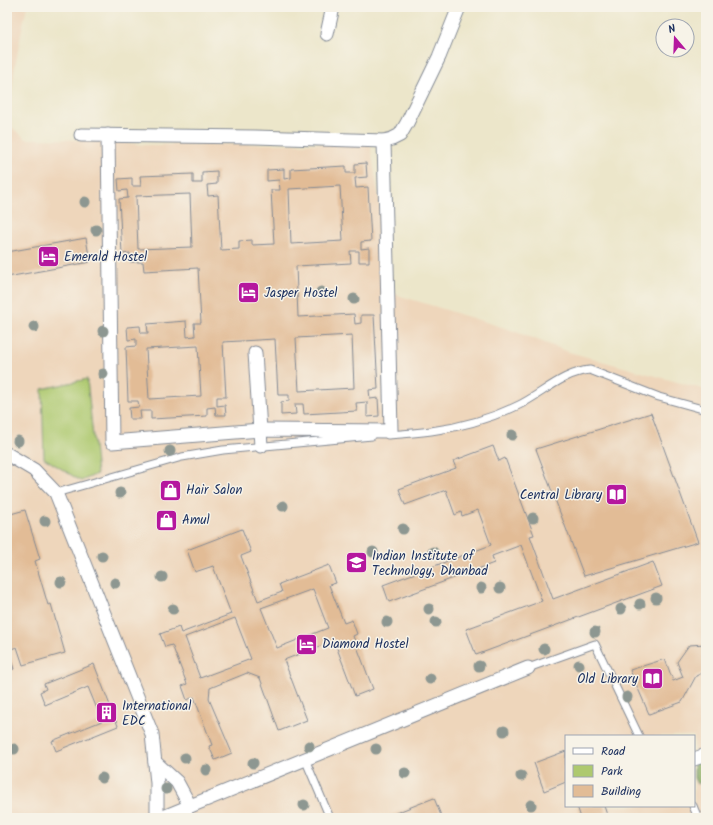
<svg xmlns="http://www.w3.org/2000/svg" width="713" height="825" viewBox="0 0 713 825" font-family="Kalam,sans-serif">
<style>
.built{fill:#eed6bb;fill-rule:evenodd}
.green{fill:#aec96f;stroke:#647c66}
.forest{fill:#8aad62;stroke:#526e60}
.building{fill:#e2bc96;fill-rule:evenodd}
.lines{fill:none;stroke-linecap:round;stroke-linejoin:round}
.service-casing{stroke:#848a94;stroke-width:9}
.minor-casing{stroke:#848a94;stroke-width:15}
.service{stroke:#fff;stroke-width:7}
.minor{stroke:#fff;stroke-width:13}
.tree{fill:#8d9791}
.labels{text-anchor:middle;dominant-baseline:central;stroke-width:3;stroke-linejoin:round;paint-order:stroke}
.poi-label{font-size:13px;fill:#1b2f5e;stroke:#f7f3e8;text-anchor:start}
</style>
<rect width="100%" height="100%" fill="#f7f3e8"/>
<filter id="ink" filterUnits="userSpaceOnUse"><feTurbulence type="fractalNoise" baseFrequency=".025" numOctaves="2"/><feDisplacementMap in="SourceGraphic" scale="8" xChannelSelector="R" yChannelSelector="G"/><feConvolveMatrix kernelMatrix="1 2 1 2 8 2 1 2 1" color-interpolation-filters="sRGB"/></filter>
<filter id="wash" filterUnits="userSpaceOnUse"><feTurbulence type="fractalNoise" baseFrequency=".012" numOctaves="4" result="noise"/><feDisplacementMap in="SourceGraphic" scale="16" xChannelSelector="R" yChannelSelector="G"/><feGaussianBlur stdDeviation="0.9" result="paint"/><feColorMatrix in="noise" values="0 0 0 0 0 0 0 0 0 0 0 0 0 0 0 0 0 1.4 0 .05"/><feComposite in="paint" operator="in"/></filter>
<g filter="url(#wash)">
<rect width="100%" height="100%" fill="#ece6ca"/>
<path class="built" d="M7,7H27L23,24L14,72L9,125L26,139L86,140L147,145L370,143L394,294L508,329L569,352L706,390V818H7ZM566,736H694V806H566Z"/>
<path class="green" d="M87,379L97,474L81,481L44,458L42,389Z"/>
<path class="forest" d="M706,758V781L697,784L694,778V762Z"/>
<g id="blocks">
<g class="building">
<path d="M366,163L367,177L355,178L356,188L368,187L371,241L361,242V249L369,248V262H359V251H350L351,263L296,266L298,317L354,314L355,324L361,323V315H374L378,389L369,390L370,399L378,398L379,416L367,417V402L356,403L357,411L304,414L303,404H295L296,414L281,415V402L289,401V395H278L275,339L223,342L226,397H217V406L225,405L226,415H216L215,407L207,408V416L151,419V411H140L141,419H130L129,408L139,407L138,401H128L126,347L136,346V339L128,340L127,327L140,326L141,333H148L147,324L186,321L187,337L195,336L194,323H201L198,268L144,271L143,262H130V253L122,254L119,199L128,198L127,190L119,191L118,179L132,178V186H141L140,176L193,174V183H202V172L217,171V184L207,185L208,196L218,195L221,250L239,249V241L252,240V245L274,244L271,190H280L279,180L267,181V170L284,169V179L291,178V169L346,166V173H355V164ZM340,186L343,241L291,244L289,189ZM190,194L192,247L138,249L136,196ZM352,335L354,388L299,391L296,338ZM198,346L201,396L149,399L146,349Z"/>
<path d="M86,238L90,262L7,277V252Z"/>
<path d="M651,413L698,542L584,576L536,449Z"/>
<path d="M493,446L499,461L505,458L534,535L530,536L553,599L653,562L662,586L476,655L466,629L542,601L521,545L492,556L494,563L389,602L383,585L491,545L478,510L462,516L461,512L455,515L446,490L405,505L399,489L456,468L453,461Z"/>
<path d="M25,510L40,559L35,561L48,605L51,604L65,653L23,665L17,647L8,650L14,669L7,671V515Z"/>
<path d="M242,529L251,552L241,556L258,601L282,592L279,584L329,565L336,583L329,585L344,623L352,620L357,634L353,636L373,689L355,696L335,643L329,645L328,643L284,660L307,720L279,731L260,678L247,673L210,688L209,699L232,753L215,760L209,746L212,745L194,697L187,700L182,686L187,684L172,645L165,647L160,634L179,627L181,633L231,614L213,566L195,572L187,550ZM313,589L328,628L277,648L261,608ZM235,618L251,659L200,678L185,637Z"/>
<path d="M706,644V671L696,676L682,702L649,714L630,670L665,659L673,681L683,677L677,662L689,645Z"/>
<path d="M94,664L118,726L56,751L52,741L102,721L88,687L45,705L40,692L46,689L44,684Z"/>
<path d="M566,751V782L544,791L534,763Z"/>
<path d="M434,798L442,818H383Z"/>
<path d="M577,806H604L608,818H581Z"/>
</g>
</g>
</g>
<g filter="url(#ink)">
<use href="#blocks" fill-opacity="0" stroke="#848a94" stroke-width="1"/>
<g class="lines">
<defs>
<g id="service">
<path d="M388,435C403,434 417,433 431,431C461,427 492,418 519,405C543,393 564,372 590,370L659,397L706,410"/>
<path d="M56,493L182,457L223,450L372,436"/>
<path d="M528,668L595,644L639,736"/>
<path d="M305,759L330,818"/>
<path d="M693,806L698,818"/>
</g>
<g id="minor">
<path d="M327,34L333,7"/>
<path d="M81,135L255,137L384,141L392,139L400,135L407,123L439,57L459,7"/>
<path d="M108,135L112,442L260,430L391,431L384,141"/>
<path d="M255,353L261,446"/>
<path d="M7,454L34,470L56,493L152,734L157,783V818"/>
<path d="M694,759L706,755"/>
<path d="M155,762L177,782L190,806"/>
<path d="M161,818L528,668"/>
</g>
</defs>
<use href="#service" class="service-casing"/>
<use href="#minor" class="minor-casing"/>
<use href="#service" class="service"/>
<use href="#minor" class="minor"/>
</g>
<g class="tree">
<circle cx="85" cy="202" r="5.5"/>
<circle cx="96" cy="230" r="5.5"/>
<circle cx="321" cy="292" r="5.5"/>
<circle cx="354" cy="299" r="5.5"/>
<circle cx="34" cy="327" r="5.5"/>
<circle cx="103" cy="331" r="5.5"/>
<circle cx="103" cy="374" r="5.5"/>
<circle cx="512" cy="435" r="5.5"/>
<circle cx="18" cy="441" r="5.5"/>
<circle cx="170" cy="451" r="5.5"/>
<circle cx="120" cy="493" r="5.5"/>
<circle cx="283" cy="506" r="5.5"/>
<circle cx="533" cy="518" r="5.5"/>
<circle cx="45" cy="521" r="5.5"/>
<circle cx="403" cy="529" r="5.5"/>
<circle cx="373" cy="552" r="5.5"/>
<circle cx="433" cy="552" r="5.5"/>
<circle cx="102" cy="556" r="5.5"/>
<circle cx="162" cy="577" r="5.5"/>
<circle cx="61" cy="582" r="5.5"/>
<circle cx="115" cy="583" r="5.5"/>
<circle cx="481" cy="588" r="5.5"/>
<circle cx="500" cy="588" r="5.5"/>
<circle cx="656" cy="598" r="5.5"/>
<circle cx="640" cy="604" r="5.5"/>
<circle cx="173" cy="609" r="5.5"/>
<circle cx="429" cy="609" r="5.5"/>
<circle cx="621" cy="609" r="5.5"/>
<circle cx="387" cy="622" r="5.5"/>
<circle cx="436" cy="622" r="5.5"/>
<circle cx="595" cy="632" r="5.5"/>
<circle cx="544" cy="649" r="5.5"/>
<circle cx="579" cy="665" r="5.5"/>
<circle cx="479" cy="666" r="5.5"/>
<circle cx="430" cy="679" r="5.5"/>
<circle cx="627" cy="697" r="5.5"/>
<circle cx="504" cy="731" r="5.5"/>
<circle cx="309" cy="746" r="5.5"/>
<circle cx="14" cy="749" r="5.5"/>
<circle cx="376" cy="749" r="5.5"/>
<circle cx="185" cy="758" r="5.5"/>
<circle cx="253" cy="763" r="5.5"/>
<circle cx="206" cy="770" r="5.5"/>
<circle cx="405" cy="773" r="5.5"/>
<circle cx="521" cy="776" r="5.5"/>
<circle cx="102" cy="778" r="5.5"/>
<circle cx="166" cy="789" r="5.5"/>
<circle cx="304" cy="805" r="5.5"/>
<circle cx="531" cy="805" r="5.5"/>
</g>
</g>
<defs>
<symbol id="hotel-square" viewBox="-11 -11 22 22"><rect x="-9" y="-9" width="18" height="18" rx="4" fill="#b5179e" stroke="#f7f3e8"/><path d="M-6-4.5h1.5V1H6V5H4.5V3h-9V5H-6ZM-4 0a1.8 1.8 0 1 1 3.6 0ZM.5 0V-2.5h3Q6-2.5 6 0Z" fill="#fff"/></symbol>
<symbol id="shop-square" viewBox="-11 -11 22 22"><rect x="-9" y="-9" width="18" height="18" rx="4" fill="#b5179e" stroke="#f7f3e8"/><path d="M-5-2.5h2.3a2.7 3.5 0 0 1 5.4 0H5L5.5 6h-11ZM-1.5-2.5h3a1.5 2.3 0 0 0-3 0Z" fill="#fff"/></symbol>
<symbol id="library-square" viewBox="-11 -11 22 22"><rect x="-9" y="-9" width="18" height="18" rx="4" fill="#b5179e" stroke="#f7f3e8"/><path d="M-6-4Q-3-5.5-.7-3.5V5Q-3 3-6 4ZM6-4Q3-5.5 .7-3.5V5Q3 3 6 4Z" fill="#fff"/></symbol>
<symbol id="university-square" viewBox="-11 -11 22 22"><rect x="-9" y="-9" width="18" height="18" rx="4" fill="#b5179e" stroke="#f7f3e8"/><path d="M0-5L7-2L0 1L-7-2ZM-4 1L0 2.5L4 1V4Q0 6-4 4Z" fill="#fff"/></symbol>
<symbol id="building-square" viewBox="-11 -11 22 22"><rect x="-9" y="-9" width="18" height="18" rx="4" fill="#b5179e" stroke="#f7f3e8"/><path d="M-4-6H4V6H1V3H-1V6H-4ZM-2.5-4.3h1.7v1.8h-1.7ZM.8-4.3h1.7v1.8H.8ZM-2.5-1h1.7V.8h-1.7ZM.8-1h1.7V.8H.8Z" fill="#fff"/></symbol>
</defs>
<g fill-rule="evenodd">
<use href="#hotel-square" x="36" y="244" width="25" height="25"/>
<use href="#hotel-square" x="236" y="280" width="25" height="25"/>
<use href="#shop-square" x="158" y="478" width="25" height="25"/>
<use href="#library-square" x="604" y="482" width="25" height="25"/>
<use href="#shop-square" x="154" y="508" width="25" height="25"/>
<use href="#university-square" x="344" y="550" width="25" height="25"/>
<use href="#hotel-square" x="294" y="632" width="25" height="25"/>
<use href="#library-square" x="640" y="666" width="25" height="25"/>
<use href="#building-square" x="94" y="700" width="25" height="25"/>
</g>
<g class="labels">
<g class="poi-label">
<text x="64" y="257">Emerald Hostel</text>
<text x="264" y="293">Jasper Hostel</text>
<text x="186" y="490">Hair Salon</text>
<text x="602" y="495" text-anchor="end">Central Library</text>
<text x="182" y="520">Amul</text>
<text x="372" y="556">Indian Institute of<tspan x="372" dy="15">Technology, Dhanbad</tspan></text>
<text x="322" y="644">Diamond Hostel</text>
<text x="638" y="679" text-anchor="end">Old Library</text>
<text x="122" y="706">International<tspan x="122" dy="15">EDC</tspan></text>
</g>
</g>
<rect width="713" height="825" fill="none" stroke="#f7f3e8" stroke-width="24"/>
<rect x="565" y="735" width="130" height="72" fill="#f7f3e8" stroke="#9fa5b1"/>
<rect x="573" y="748" width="20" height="6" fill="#ffffff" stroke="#9fa5b1"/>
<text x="601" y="755" font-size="12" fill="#1b2f5e">Road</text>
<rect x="573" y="765" width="20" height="12" fill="#aec96f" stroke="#9fa5b1"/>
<text x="601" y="775" font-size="12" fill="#1b2f5e">Park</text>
<rect x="573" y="785" width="20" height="12" fill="#e2bc96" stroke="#9fa5b1"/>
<text x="601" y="795" font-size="12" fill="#1b2f5e">Building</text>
<g transform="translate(675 38) rotate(341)"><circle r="19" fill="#f7f3e8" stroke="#9fa5b1"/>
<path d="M0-3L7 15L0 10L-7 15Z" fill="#b5179e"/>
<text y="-6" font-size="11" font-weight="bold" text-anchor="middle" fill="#1b2f5e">N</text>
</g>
</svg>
